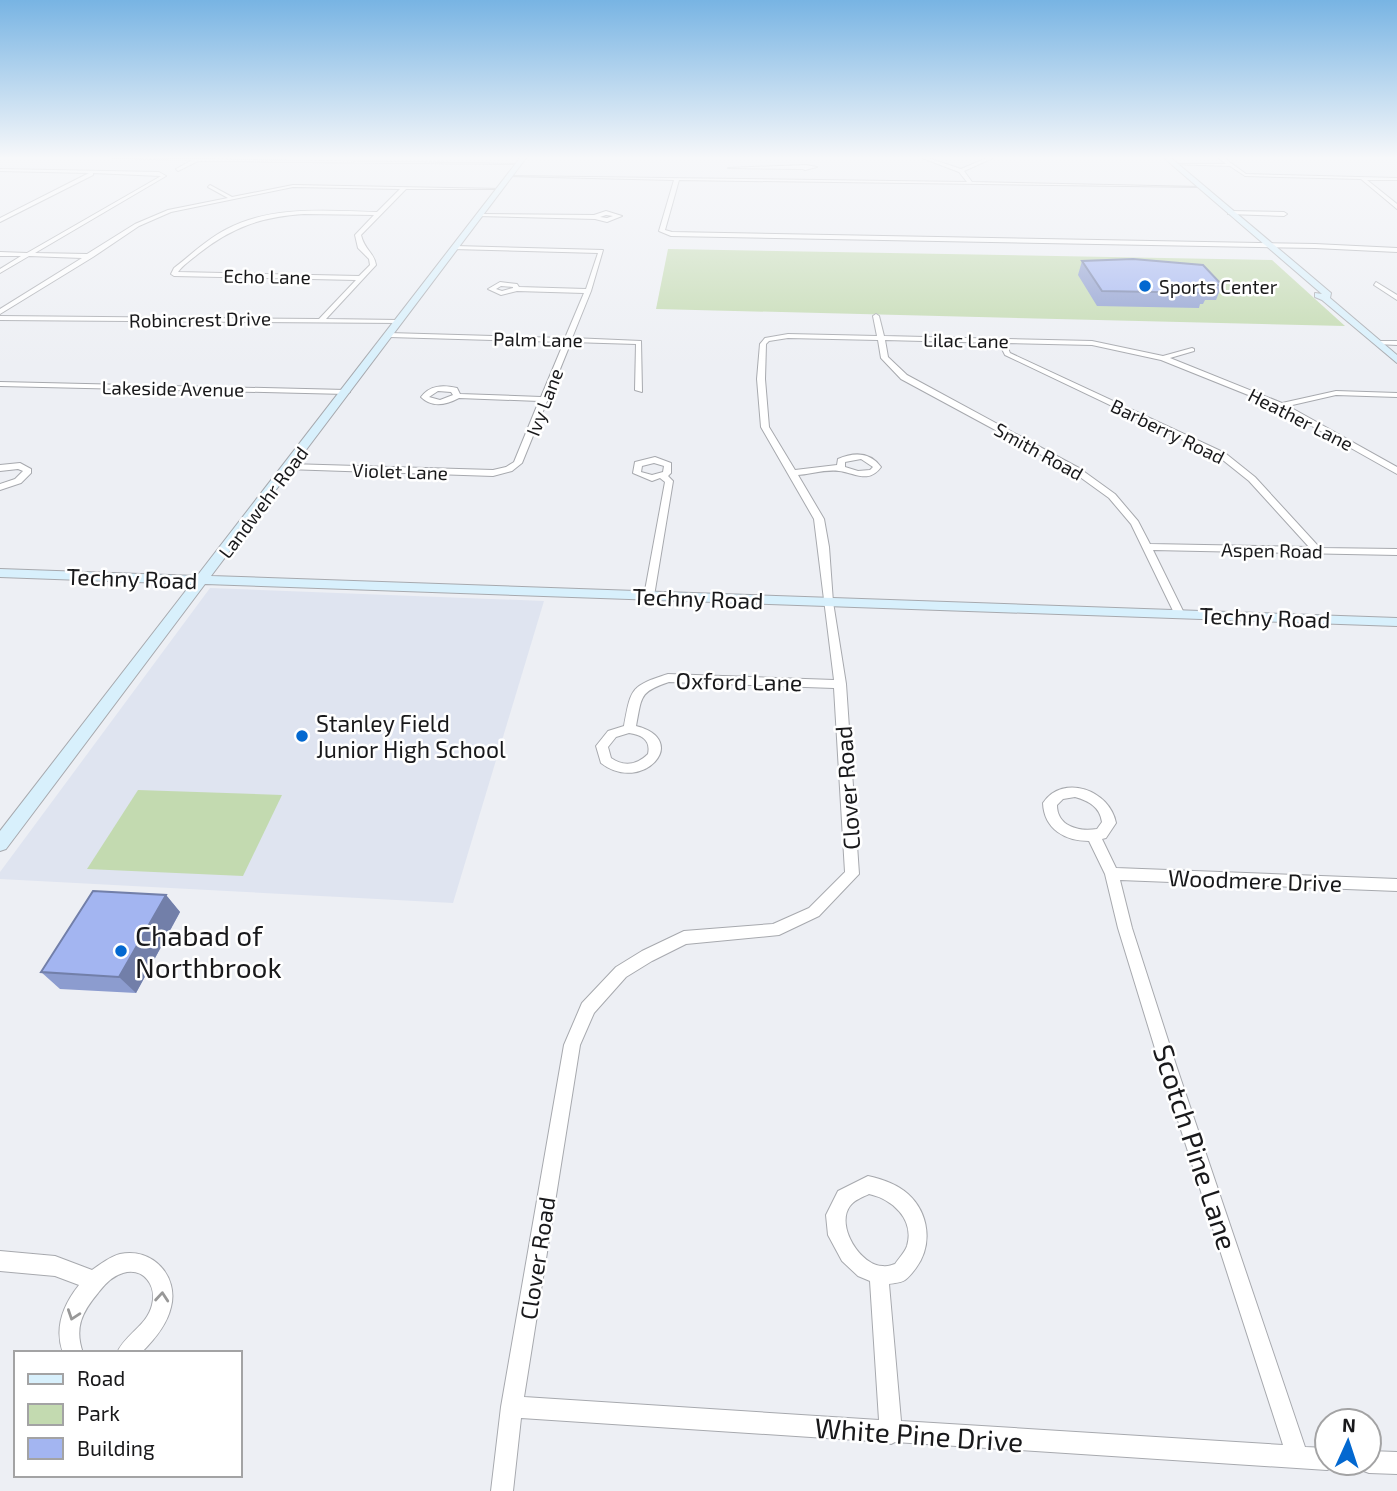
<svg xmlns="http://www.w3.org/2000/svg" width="1397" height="1491" viewBox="0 0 1397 1491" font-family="'Exo 2',sans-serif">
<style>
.built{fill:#dfe4f0}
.green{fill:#c3dab0}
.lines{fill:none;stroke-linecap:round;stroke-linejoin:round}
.minor-casing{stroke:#a7a9ae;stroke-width:2}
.secondary-casing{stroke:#a7a9ae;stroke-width:2}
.minor{fill:#fff;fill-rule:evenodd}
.secondary{fill:#d8f0fc;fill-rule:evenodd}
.wall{fill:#8c9ccf}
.shaded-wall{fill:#727fa9}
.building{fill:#a3b5f1;stroke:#727fa9;stroke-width:2}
.oneway{stroke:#989898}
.poi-dot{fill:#0368d0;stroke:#fff;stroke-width:2.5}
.labels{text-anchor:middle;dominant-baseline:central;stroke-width:5;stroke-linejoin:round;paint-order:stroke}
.far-street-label{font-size:19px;fill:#19191b;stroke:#fff}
.far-poi-label{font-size:19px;fill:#19191b;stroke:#fff;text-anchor:start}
.street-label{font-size:23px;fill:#19191b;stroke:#fff}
.poi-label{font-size:23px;fill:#19191b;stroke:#fff;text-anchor:start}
.near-poi-label{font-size:28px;fill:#19191b;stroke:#fff;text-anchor:start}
.near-street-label{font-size:28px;fill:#19191b;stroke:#fff}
</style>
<rect width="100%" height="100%" fill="#edeff4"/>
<path class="built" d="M210,588L544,601L453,903L0,879V872Z"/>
<g class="green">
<path d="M668,249L1272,260L1345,326L656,309Z"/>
<path d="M138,790L282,795L243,876L87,869Z"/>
</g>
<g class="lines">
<defs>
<g id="minor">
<path d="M113,158L520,164L198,161L178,171L176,169L192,160Z"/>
<path d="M922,158H928L961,169L987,158H993L964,171L972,182L1202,187L679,180L665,230L672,232L1315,244L1397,248V252L1315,248L671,236L659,231L674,180L507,176L967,182L959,172Z"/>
<path d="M1219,158H1224L1246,174L1397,178V180H1367L1397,204V209L1361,179L1245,176L1230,166L1172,164H1226Z"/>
<path d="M806,165L817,167L805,170L803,169L728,168Z"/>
<path d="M0,169L159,172L166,176L35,253L87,254L135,224L168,210L228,198L208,187L210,185L232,197L293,185L501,189H406L361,235C365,251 374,252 376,265L326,319L399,320L401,321V323L0,320V316L319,319L356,280L174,276L171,274L174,268C191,255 207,239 227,229C272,205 328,211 377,212L400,189L293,187L171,212L139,226L93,257L0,314V309L82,258L29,256L0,273V269L21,256H0V252L27,253L161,176L93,173V175L0,222V218L89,173L0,171ZM304,214L374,215L355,235L358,248L369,259L370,265L359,276L178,272C183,265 191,260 198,254C232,227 261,217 304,214Z"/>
<path d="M606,211L622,216L607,222L595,219L476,216L479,214L594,215ZM606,215L613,216L607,218L600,217Z"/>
<path d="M1230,211L1284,212L1287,214L1284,216L1228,214Z"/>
<path d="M455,246L603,250L591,291L572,338L641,341L642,392L635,390L636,344L571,342L522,463L512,471L493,476L286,469L285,467L289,464L493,470L506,467L514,462L539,401L459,398C446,405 432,408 421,397C430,385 443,385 457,388L460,394L541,397L564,342L389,337L386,335L389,333L565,338L584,293L517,291L501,295L488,289L500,282L517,284L519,287L586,289L598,253L453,249ZM501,286L513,287V288L502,291L496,289ZM438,391L451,392L453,395L440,400L429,397Z"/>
<path d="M1376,282L1397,295V300L1374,285Z"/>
<path d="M876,314L879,316L884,336L1092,341L1163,356L1192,348L1194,349V351L1170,358L1282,403L1336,391L1397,393V397L1336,395L1288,406L1397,467V474L1278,407L1161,360L1092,345L1006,343L1010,353L1225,453L1255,477L1320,548L1397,549V555L1153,550L1185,615L1184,617H1176L1131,524L1109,498L1073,472L901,379L881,358L878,340L788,338L769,341L766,344L765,379L769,427L795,470L837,465L838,459C854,452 870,452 881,467C869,484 855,473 839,471C826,469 811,474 798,475L824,519L829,547L833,602L846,684L859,874L819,916L779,935L686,944L652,961L626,977L594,1013L580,1045L524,1397L879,1420L870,1281L858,1276L842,1261L828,1235L826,1215L838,1191L868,1176C882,1179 897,1184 908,1194C929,1213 933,1245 916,1268C913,1272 909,1277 905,1280C901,1283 894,1283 889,1284L901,1421L1283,1445L1161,1068L1118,928L1105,874L1089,841C1065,841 1044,829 1043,803C1063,773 1110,790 1116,823L1106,838L1102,839L1116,868L1397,879V891L1120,880L1132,928L1177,1068L1305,1447L1327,1448V1463H1336L1335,1467L1327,1470L895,1442L891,1444L886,1442L521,1418L513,1491H491L501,1407L564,1045L582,1003L616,967L642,951L684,931L773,924L809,908L845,872L834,688L669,682C639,692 642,696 636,726C692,740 642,795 601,763L596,746L608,731L624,726C631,689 630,686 668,674L834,680L814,519L761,427L757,379L760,344L765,338L788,334L877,336L873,316ZM885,340L999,343L1005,355L1219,457L1249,481L1309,547L1150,544L1138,521L1115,494L1079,468L907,375L888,357ZM861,459L873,467L870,470L858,471L845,467V462ZM629,733C642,735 651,740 648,754C637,765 624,767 611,758L608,747L616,737ZM1075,797C1089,801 1100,807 1102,822L1097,829C1078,832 1057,826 1057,805L1063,799ZM869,1194C892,1199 915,1219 907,1246C905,1252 899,1258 895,1264C891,1265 887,1267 883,1266C861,1266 835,1226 850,1206C854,1200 863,1197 869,1194Z"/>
<path d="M1378,341H1397V345L1376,344L1375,343Z"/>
<path d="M0,382L346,390L350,392L346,394L0,386Z"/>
<path d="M655,457L671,463V473L668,476L673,481L654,596L649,599L644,596L665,482L660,478L652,481L633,473L635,462ZM654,463L664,466L663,472L652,475L641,472L642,466Z"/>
<path d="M20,463L31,469V473L21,483L0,490V484L15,479L23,471L18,469L0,471V465Z"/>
<path d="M0,1251L55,1256L92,1270C99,1265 111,1256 120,1254C152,1247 179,1276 171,1307C167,1325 154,1340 141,1353H117C125,1334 147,1326 152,1305C157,1286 144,1267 123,1273C112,1276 104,1285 98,1293C82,1312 74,1328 83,1353H63C54,1328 63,1305 79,1285L55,1276L0,1271Z"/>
<path d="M1369,1451L1397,1452V1474L1369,1473L1361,1470L1359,1463H1369Z"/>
</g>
<g id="secondary">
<path d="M520,158H526L211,576L1397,618V626L205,584L6,849L0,851V831L191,584L0,577V569L197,576Z"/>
<path d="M1164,158H1171L1311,276L1331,293L1330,298L1397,355V363L1322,300L1315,297V293L1322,294Z"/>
</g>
</defs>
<use href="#minor" class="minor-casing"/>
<use href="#secondary" class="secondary-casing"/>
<use href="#minor" class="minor"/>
<use href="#secondary" class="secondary"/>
</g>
<g class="wall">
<path d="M1082,261L1222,285L1216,300H1205L1203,304H1200L1199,308L1097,306L1078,275Z"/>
<path d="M166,895L180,912L136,993L60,989L41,972Z"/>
</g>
<path class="shaded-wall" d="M166,895L180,912L136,993L119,977Z"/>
<g class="building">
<path d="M1133,259L1203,265L1222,285H1205L1209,289H1201L1205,293L1102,291L1082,261Z"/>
<path d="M93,891L166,895L119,977L41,972Z"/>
</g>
<defs><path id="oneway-chevron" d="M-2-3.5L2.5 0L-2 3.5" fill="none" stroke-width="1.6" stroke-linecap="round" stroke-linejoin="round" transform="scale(1.75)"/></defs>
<g class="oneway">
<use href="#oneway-chevron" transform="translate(162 1297) rotate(-85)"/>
<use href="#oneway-chevron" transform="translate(73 1315) rotate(109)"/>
</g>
<linearGradient id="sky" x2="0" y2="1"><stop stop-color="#78b4e3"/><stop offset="0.43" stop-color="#f7f8fa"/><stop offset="1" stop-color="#f7f8fa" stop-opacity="0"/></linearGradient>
<rect width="1397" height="367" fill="url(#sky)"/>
<g class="poi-dot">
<circle cx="1145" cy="286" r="7"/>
<circle cx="302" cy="736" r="7"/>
<circle cx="121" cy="951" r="7"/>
</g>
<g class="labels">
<g class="far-street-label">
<text transform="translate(267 276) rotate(1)">Echo Lane</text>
<text transform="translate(200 319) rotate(-1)">Robincrest Drive</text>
<text transform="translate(538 339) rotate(1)">Palm Lane</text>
<text transform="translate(966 340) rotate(1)">Lilac Lane</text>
<text transform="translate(173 388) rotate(1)">Lakeside Avenue</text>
<text transform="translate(544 402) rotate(-69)">Ivy Lane</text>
<text transform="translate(1301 419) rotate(27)">Heather Lane</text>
<text transform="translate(1168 431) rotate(26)">Barberry Road</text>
<text transform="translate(1039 451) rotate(29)">Smith Road</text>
<text transform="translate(400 471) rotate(2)">Violet Lane</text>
<text transform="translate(263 502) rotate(-53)">Landwehr Road</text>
<text transform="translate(1272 550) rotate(1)">Aspen Road</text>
</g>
<g class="far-poi-label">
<text x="1159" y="286">Sports Center</text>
</g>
<g class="street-label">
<text transform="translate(132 578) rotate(2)">Techny Road</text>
<text transform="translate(698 598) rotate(2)">Techny Road</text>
<text transform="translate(1265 617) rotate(2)">Techny Road</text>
<text transform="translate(739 681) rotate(1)">Oxford Lane</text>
<text transform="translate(847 788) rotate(-94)">Clover Road</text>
<text transform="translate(1255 880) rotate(2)">Woodmere Drive</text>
<text transform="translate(537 1258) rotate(-81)">Clover Road</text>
</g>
<g class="poi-label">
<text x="316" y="723">Stanley Field<tspan x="316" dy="26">Junior High School</tspan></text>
</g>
<g class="near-poi-label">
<text x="135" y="935">Chabad of<tspan x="135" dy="32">Northbrook</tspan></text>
</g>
<g class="near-street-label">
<text transform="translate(1196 1147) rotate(72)">Scotch Pine Lane</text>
<text transform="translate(919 1434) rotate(4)">White Pine Drive</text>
</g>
</g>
<rect x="14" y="1351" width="228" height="126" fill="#ffffff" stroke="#a3a3a4" stroke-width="2"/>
<rect x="28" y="1374" width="35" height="10" fill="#d8f0fc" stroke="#a3a3a4" stroke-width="2"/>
<text x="77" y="1386" font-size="21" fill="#19191b">Road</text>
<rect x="28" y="1404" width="35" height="21" fill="#c3dab0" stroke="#a3a3a4" stroke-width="2"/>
<text x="77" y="1421" font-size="21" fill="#19191b">Park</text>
<rect x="28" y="1438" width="35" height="21" fill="#a3b5f1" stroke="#a3a3a4" stroke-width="2"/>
<text x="77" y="1456" font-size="21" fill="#19191b">Building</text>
<g transform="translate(1348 1442) rotate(3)"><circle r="33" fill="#ffffff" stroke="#a3a3a4" stroke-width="2"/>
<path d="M0-5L12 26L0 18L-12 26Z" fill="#0368d0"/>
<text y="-10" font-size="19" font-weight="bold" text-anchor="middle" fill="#19191b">N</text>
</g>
</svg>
